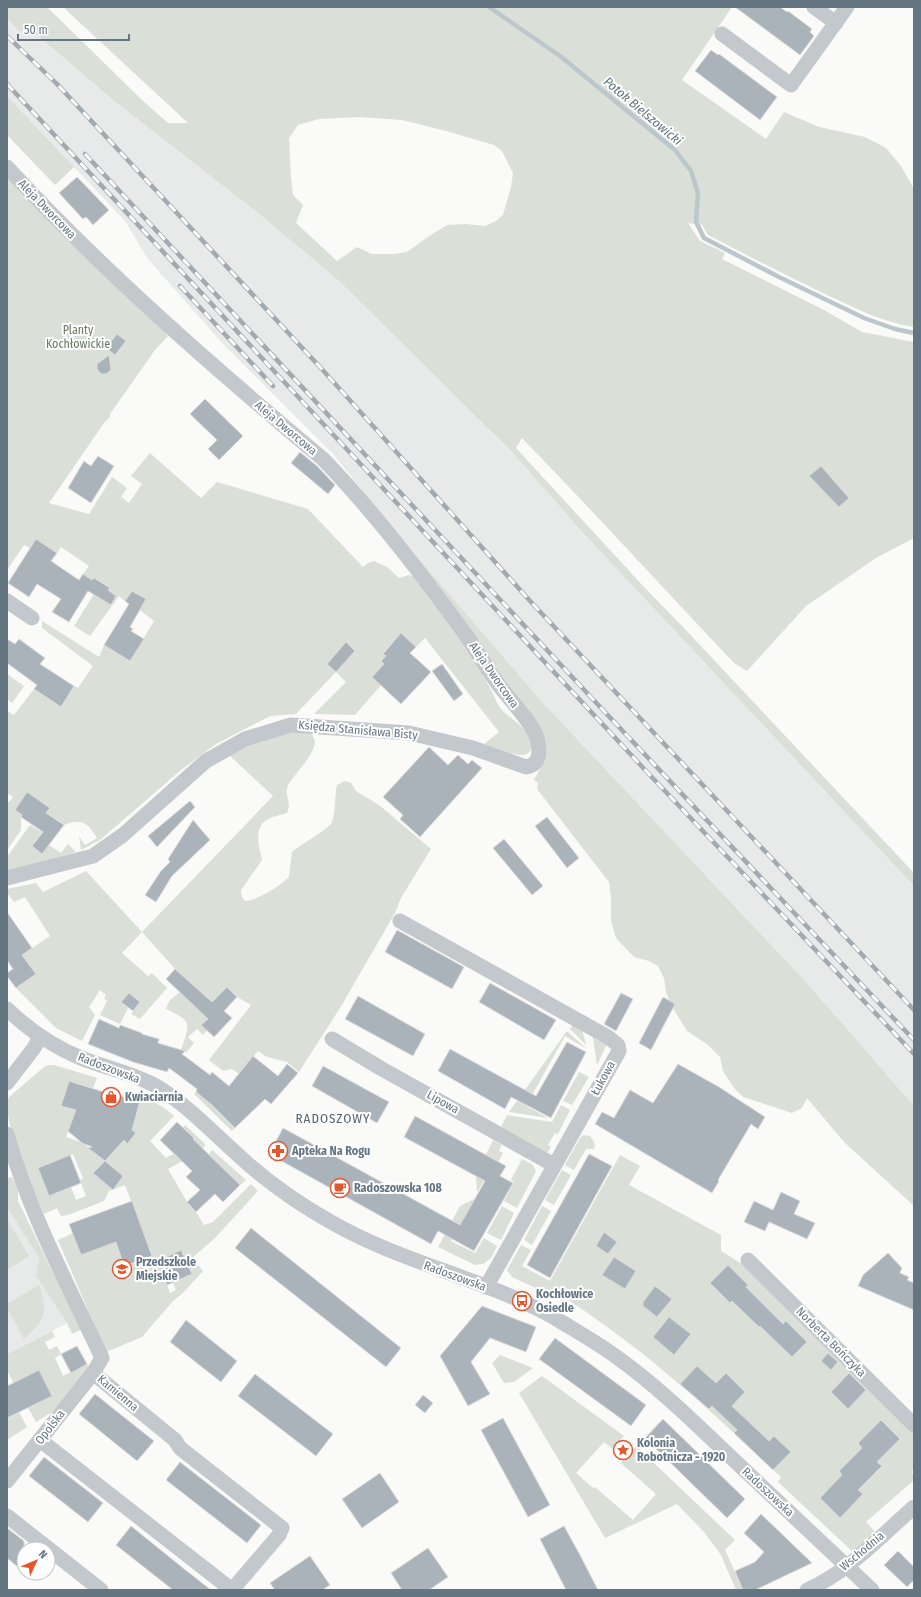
<svg xmlns="http://www.w3.org/2000/svg" width="921" height="1597" viewBox="0 0 921 1597" font-family="'Fira Sans Condensed',sans-serif">
<style>
.built{fill:#e8e9e9}
.green{fill:#dadfd7;fill-rule:evenodd}
.lines{fill:none;stroke-linecap:round;stroke-linejoin:round}
.stream{stroke:#bbc7cb;stroke-width:4.5}
.building{fill:#aab3b9;stroke:#dcdcda}
.minor{stroke:#c3c8cc;stroke-width:15}
.rail-casing{stroke:#a2aab0;stroke-width:4.5}
.rail{stroke:#fff;stroke-width:3;stroke-dasharray:9;stroke-linecap:butt}
.labels{text-anchor:middle;dominant-baseline:central;stroke-width:4;stroke-linejoin:round;paint-order:stroke}
.street-label{font-size:12px;fill:#657683;stroke:#fff}
.park-label{font-size:12px;fill:#687a64;stroke:#fff}
.poi-label{font-size:12px;font-weight:bold;fill:#657683;stroke:#fff;text-anchor:start}
.water-label{font-size:13px;font-style:italic;fill:#60757c;stroke:#fff}
.neighbourhood-label{font-size:13px;letter-spacing:1px;fill:#57646e;stroke:#fff}
</style>
<rect width="100%" height="100%" fill="#fafaf8"/>
<g class="built">
<path d="M7,19L19,31L31,30L113,100L258,213L338,280L513,453L585,535L914,886V1106L807,983L544,704L392,528L334,455L223,344L148,259L125,221L7,96Z"/>
<path d="M7,1207L39,1258L36,1276L67,1323L7,1354Z"/>
</g>
<g class="green">
<path d="M7,7H47L142,100L168,123H188L63,7H732L682,80L766,139L784,112L819,127L865,137L886,148L901,166L914,189V327C881,322 853,307 823,293C784,274 746,255 708,235L702,225L688,223L700,241L725,253L722,259L824,310L862,332L914,342V538L876,558L806,606L747,671L734,663C663,588 594,512 522,438L516,448L644,587L683,627L914,873V886L585,535L513,453L338,280L258,213L113,100L31,30L19,31L7,19ZM359,117L402,120L446,131L494,145L502,151L513,173L511,187L503,215L496,221L485,226L466,224L447,225L428,237L407,252L394,254H372L357,247L337,261L296,223L303,205L293,195L291,177L289,138L298,125L319,119Z"/>
<path d="M7,96L74,167L55,185L7,135Z"/>
<path d="M7,172L170,329L166,334L168,336L155,350L110,414V417L104,423L49,503L89,514L112,477L127,488L121,497L129,503L142,484L131,476L150,453L201,498L217,482L308,509L363,567L368,563L374,561L387,567L399,578L409,575L415,577C433,602 453,626 469,652C477,665 485,678 492,692C495,698 498,706 503,711C511,719 538,734 530,751C525,762 493,747 484,744L499,732L425,638L416,647L401,633L383,653L386,656L381,661L384,664L373,677L381,685L355,715L314,714L346,682L336,672L296,714L270,716L216,744L181,770L100,840L81,850L79,836L85,845L97,838C87,822 82,818 64,825L56,819L51,826L42,819L50,808L27,793L23,813L21,817V830L7,850V804L13,797L9,794L7,796V711L14,715L34,689L61,707L74,686L78,688L93,666L42,628V621L99,657L104,645L130,661L154,621L140,610L146,599L132,591L125,601L119,596L90,636L74,626L94,594L102,599L110,588L94,578L92,580L83,574L89,566L61,547L57,553L36,539L30,548L24,545L7,570ZM346,642L355,651L336,672L327,664Z"/>
<path d="M392,528L544,704L807,983L914,1106V1206L844,1142L807,1098L802,1108L792,1113L743,1097L734,1088L723,1071L720,1057L707,1044L687,1031L671,1005L666,992L664,978L658,966L649,961L634,957L616,938L611,921V897L609,882L537,789L538,783L534,780L545,760L544,746Z"/>
<path d="M7,674L24,686L12,703L7,699Z"/>
<path d="M305,731C334,741 290,775 287,788C285,797 292,803 287,813C281,815 274,816 268,819C253,827 259,846 262,860L241,890L242,897L245,901C258,900 280,886 289,877L292,852C300,845 329,829 332,822C335,817 335,793 337,785L345,781L351,783L356,791L379,805L431,849L401,898L395,913L340,1008L299,1072L287,1062L267,1057L258,1051L239,1074L232,1069L223,1071L209,1060L251,1005L237,997L227,987L212,1002L175,969L142,932L122,953L148,976L152,973L167,988L140,1019L131,1014L140,1002L129,993L121,1002L128,1008L120,1024L100,1015L107,1001L104,998L106,995L100,990L89,1007L95,1015L82,1041L56,1028L16,988L36,974L22,955L50,936L25,897L14,902L7,893V889L36,883L43,892L86,871L142,932L273,796L229,755L258,739L277,735Z"/>
<path d="M30,825L42,832L32,846L42,854L49,845L61,853L68,844L76,852L7,872V857Z"/>
<path d="M180,992L213,1023L203,1035L197,1029L188,1037L194,1043L186,1053L181,1050C190,1023 193,1021 166,1009L169,1001Z"/>
<path d="M575,1022L581,1026L586,1045L570,1029Z"/>
<path d="M567,1031L587,1049L565,1036L526,1106L548,1118L509,1112Z"/>
<path d="M592,1031L608,1042L597,1065Z"/>
<path d="M48,1065H54L97,1078L93,1088L69,1081L61,1106L81,1112L70,1126L66,1137L83,1143L105,1161L124,1140L127,1144L135,1133L132,1130L142,1096L163,1107L174,1116L150,1141L166,1158L173,1154L177,1157L194,1138L183,1127L185,1125L205,1144V1146L197,1153L168,1169L187,1202L196,1212L204,1225L213,1222L251,1184L258,1191L214,1239L192,1258L203,1271L182,1294L173,1301L142,1337L106,1352L58,1240L73,1233L81,1255L116,1242L125,1265L152,1255L125,1185L109,1191L104,1201L68,1215L61,1216L57,1208L44,1214C30,1182 7,1136 7,1101L9,1097L44,1067ZM73,1154L83,1178L80,1180L86,1196L76,1200L71,1187L49,1196L38,1168ZM181,1250L192,1274L173,1283L176,1290L170,1293L159,1263L165,1261L168,1256Z"/>
<path d="M579,1072L589,1077L572,1105L563,1101Z"/>
<path d="M196,1092L212,1105L235,1128L232,1131L194,1094Z"/>
<path d="M561,1105L570,1110L558,1134L555,1133L548,1145L551,1147L548,1152H542L500,1129L507,1115L552,1122Z"/>
<path d="M583,1135L590,1136C594,1141 596,1144 594,1149H586L574,1170L565,1165L580,1138Z"/>
<path d="M493,1140L502,1145L499,1151L503,1153L498,1163L505,1168L501,1175L491,1170L477,1192L476,1176Z"/>
<path d="M212,1150L246,1180L240,1185L209,1154Z"/>
<path d="M620,1155L640,1166L629,1185L721,1235V1251L742,1264L914,1432V1469L911,1472L914,1475V1480L866,1522L876,1533L854,1553L778,1482L781,1477C713,1413 647,1351 568,1300L565,1304L557,1298L512,1277L507,1270L521,1245L531,1250L522,1266L550,1281Z"/>
<path d="M522,1159L533,1165L536,1171L517,1208L504,1201L514,1182L511,1180Z"/>
<path d="M562,1170L571,1175L554,1205L545,1200Z"/>
<path d="M12,1177L18,1190V1201L81,1330L72,1334L67,1323L36,1276L39,1258L7,1207V1178Z"/>
<path d="M476,1198L451,1241L475,1253L484,1238L497,1246L491,1258L483,1264L475,1265L438,1247L460,1206Z"/>
<path d="M502,1206L514,1213L501,1240L487,1233Z"/>
<path d="M542,1206L551,1211L532,1245L524,1240Z"/>
<path d="M7,1220L29,1256L7,1270Z"/>
<path d="M39,1285C48,1312 46,1320 24,1339L7,1308V1304Z"/>
<path d="M52,1331L55,1337L45,1342L49,1350L57,1346L61,1354L55,1358L63,1376L87,1364L89,1368L52,1412L36,1422L7,1371V1354Z"/>
<path d="M500,1355L533,1368L514,1382L504,1383L492,1363Z"/>
<path d="M542,1376L624,1436L613,1449L604,1442L576,1473L593,1488L595,1487L633,1520L656,1494L621,1463L636,1446L735,1540L725,1550L743,1590H736L721,1555L704,1532L677,1504L605,1538L519,1393Z"/>
<path d="M19,1412L27,1427L7,1440V1419Z"/>
</g>
<g class="lines">
<path class="stream" d="M489,7L560,56L675,150L691,171L698,193L696,222L704,238L779,277L864,318L895,329L914,333"/>
</g>
<g class="building">
<path d="M735,7H780L787,12L788,11L812,29L810,32L814,36L800,55Z"/>
<path d="M711,50L718,55L719,54L777,97L760,120L695,71Z"/>
<path d="M77,177L109,210L93,225L86,217L83,219L59,193Z"/>
<path d="M117,334L126,341L115,355L106,348Z"/>
<path d="M109,355L111,370L106,374H101L97,369V364Z"/>
<path d="M205,399L243,436L219,460L208,449L217,440L190,414Z"/>
<path d="M300,452L317,466L335,485L328,494L291,463Z"/>
<path d="M98,456L114,466L91,503L68,488L84,461L91,466Z"/>
<path d="M821,466L849,498L839,507L809,476Z"/>
<path d="M36,539L57,553L51,561L79,580L83,574L92,580L94,578L110,588L108,590L116,596L111,605L88,591L69,622L52,612L61,599L37,584L29,597L8,583Z"/>
<path d="M132,591L146,599L130,627L133,629L131,631L144,639L130,661L104,645L129,604L125,601Z"/>
<path d="M401,633L416,647L410,653L431,672L401,704L372,677L384,664L381,661L386,656L383,654Z"/>
<path d="M7,639L15,644L19,639L45,658L40,664L74,686L61,707L34,689L37,685L7,663Z"/>
<path d="M346,642L355,651L336,672L327,664Z"/>
<path d="M442,664L463,694L454,701L432,671Z"/>
<path d="M429,747L448,765L458,755L468,764L472,760L482,768L420,837L400,819L403,815L383,797Z"/>
<path d="M27,792L50,808L46,813L64,825L42,854L32,846L43,832L21,817L22,815L15,810Z"/>
<path d="M190,801L195,807L157,847L148,836Z"/>
<path d="M547,817L579,858L567,868L535,826Z"/>
<path d="M193,820L210,840L172,876L156,902L145,895L161,871L170,862L168,859Z"/>
<path d="M504,839L543,886L532,895L493,848Z"/>
<path d="M7,912L32,948L22,955L36,974L16,988L7,976V973L13,969L7,960Z"/>
<path d="M397,930L464,967L452,989L385,952Z"/>
<path d="M175,969L212,1002L227,987L237,997L224,1011L232,1018L214,1037L201,1025L208,1019L166,979Z"/>
<path d="M490,983L556,1020L544,1040L479,1002Z"/>
<path d="M129,993L140,1002L133,1011L121,1002Z"/>
<path d="M621,993L633,999L616,1031L604,1024Z"/>
<path d="M358,996L425,1034L413,1056L345,1019Z"/>
<path d="M663,997L675,1004L651,1050L639,1043Z"/>
<path d="M99,1019L119,1028L120,1025L142,1033V1034L159,1039L158,1043L185,1051L182,1054L210,1075L212,1072L229,1086L253,1056L278,1076L287,1064L298,1073L271,1104L265,1099L235,1128L212,1105L196,1092L197,1089L169,1068L167,1072L133,1062L88,1044Z"/>
<path d="M567,1042L586,1052L551,1118L511,1097L505,1109L438,1071L450,1049L536,1096Z"/>
<path d="M678,1064L719,1087L765,1117L758,1129L751,1124L718,1180L719,1181L712,1193L595,1124L602,1112L614,1118L630,1090L653,1103Z"/>
<path d="M323,1066L389,1102L377,1123L312,1086Z"/>
<path d="M69,1081L107,1093V1092L140,1101L132,1130L136,1133L127,1144L124,1140L105,1161L88,1148L92,1147L82,1143L68,1131L76,1110L61,1106Z"/>
<path d="M415,1116L506,1166L500,1176L513,1183L474,1251L438,1231L431,1244L269,1154L283,1128L460,1225L485,1181L404,1137Z"/>
<path d="M177,1122L194,1138L193,1139L240,1185L223,1202L215,1194L196,1212L187,1202L200,1190L186,1177L192,1171L160,1140Z"/>
<path d="M589,1154L612,1166L550,1278L527,1265Z"/>
<path d="M70,1155L81,1183L49,1196L38,1168Z"/>
<path d="M105,1161L123,1176L113,1190L93,1173Z"/>
<path d="M781,1192L800,1201L794,1214L815,1223L807,1239L769,1222L765,1231L744,1222L754,1201L773,1210Z"/>
<path d="M132,1201L152,1256L124,1266L116,1242L81,1255L69,1224Z"/>
<path d="M251,1228L401,1348L386,1367L235,1248Z"/>
<path d="M604,1232L617,1242L608,1254L596,1246Z"/>
<path d="M181,1250L192,1274L167,1285L158,1261Z"/>
<path d="M888,1253L902,1268L900,1273L909,1277L907,1280L914,1283V1310L858,1286L863,1275Z"/>
<path d="M614,1257L636,1271L625,1289L602,1275Z"/>
<path d="M728,1265L748,1285L746,1287L783,1324L786,1321L807,1342L792,1357L760,1326L759,1327L732,1301L730,1303L710,1283Z"/>
<path d="M655,1286L672,1299L657,1317L643,1306V1302Z"/>
<path d="M482,1306L536,1327L526,1352L490,1338L471,1362L490,1394L468,1406L440,1356Z"/>
<path d="M669,1317L691,1334L674,1355L653,1337Z"/>
<path d="M186,1320L237,1361L221,1382L170,1342Z"/>
<path d="M555,1338L646,1405L631,1426L539,1359Z"/>
<path d="M77,1346L87,1364L71,1373L61,1354Z"/>
<path d="M828,1353L838,1362L831,1370L821,1361Z"/>
<path d="M697,1366L716,1383L726,1373L745,1392L732,1406L769,1441L774,1436L791,1452L773,1470L734,1433L737,1430L712,1406L709,1409L680,1384Z"/>
<path d="M39,1370L52,1396L7,1418V1386Z"/>
<path d="M849,1373L866,1390L848,1409L831,1392Z"/>
<path d="M255,1374L333,1434L316,1456L238,1396Z"/>
<path d="M95,1394L154,1441L137,1461L79,1414Z"/>
<path d="M423,1395L433,1403L425,1413L415,1405Z"/>
<path d="M503,1418L550,1505L528,1517L481,1430Z"/>
<path d="M663,1419L745,1499L727,1518L645,1438Z"/>
<path d="M881,1420L900,1439L877,1462L882,1466L858,1490L863,1494L840,1518L820,1498L842,1475L839,1471L862,1448L858,1443Z"/>
<path d="M44,1457L103,1503L88,1522L29,1476Z"/>
<path d="M180,1462L261,1525L247,1543L166,1480Z"/>
<path d="M380,1473L399,1502L362,1528L342,1499Z"/>
<path d="M761,1514L812,1563L755,1590H743L735,1571L755,1562L764,1552L744,1533Z"/>
<path d="M131,1526L183,1568L211,1590H173L116,1545Z"/>
<path d="M564,1526L580,1555L598,1590H566L540,1539Z"/>
<path d="M7,1528L24,1541V1572L7,1558Z"/>
<path d="M428,1548L448,1577L429,1590H402L391,1573Z"/>
<path d="M898,1551L914,1567V1580L907,1587L884,1565Z"/>
<path d="M310,1556L330,1585L322,1590H275L270,1583Z"/>
</g>
<g class="lines">
<g class="minor">
<path d="M814,7L836,23"/>
<path d="M722,34L791,85L847,7"/>
<path d="M7,167C105,273 212,366 323,459C376,514 423,576 468,638C478,653 487,669 498,684C508,698 532,722 537,738C540,750 541,765 526,767L473,748L409,733L291,725L245,739L206,761L123,835L93,856L7,878"/>
<path d="M7,601L32,618"/>
<path d="M400,921L590,1027L608,1037L618,1045L619,1051L486,1287"/>
<path d="M7,1009C30,1031 52,1046 81,1058C106,1068 132,1073 156,1086C186,1104 211,1131 237,1154C266,1181 297,1203 331,1222C402,1263 484,1278 555,1318C576,1331 598,1343 618,1358C661,1389 699,1427 737,1463C782,1505 827,1548 872,1590"/>
<path d="M332,1039L382,1069L554,1165"/>
<path d="M7,1083L34,1048L40,1037"/>
<path d="M7,1134C29,1212 68,1285 102,1358L93,1373L7,1481"/>
<path d="M748,1260L914,1425"/>
<path d="M93,1373L175,1440L180,1448L282,1528L279,1535L232,1590"/>
<path d="M40,1440L232,1590"/>
<path d="M7,1516L101,1590"/>
<path d="M807,1590C848,1572 881,1536 914,1507"/>
</g>
<defs>
<g id="rail">
<path d="M7,36L57,84L320,367L531,602L914,1010"/>
<path d="M7,84L647,772L914,1054"/>
<path d="M85,154L602,709L914,1040"/>
<path d="M180,286L273,386"/>
</g>
</defs>
<use href="#rail" class="rail-casing"/>
<use href="#rail" class="rail"/>
</g>
<defs>
<symbol id="shop-ring" viewBox="-11 -11 22 22"><circle r="9.5" fill="#fff" stroke="#e4572e" stroke-width="1.5"/><path d="M-5-2.5h2.3a2.7 3.5 0 0 1 5.4 0H5L5.5 6h-11ZM-1.5-2.5h3a1.5 2.3 0 0 0-3 0Z" fill="#e4572e"/></symbol>
<symbol id="pharmacy-ring" viewBox="-11 -11 22 22"><circle r="9.5" fill="#fff" stroke="#e4572e" stroke-width="1.5"/><path d="M-2-6h4v4h4v4h-4v4h-4v-4h-4v-4h4Z" fill="#e4572e"/></symbol>
<symbol id="cafe-ring" viewBox="-11 -11 22 22"><circle r="9.5" fill="#fff" stroke="#e4572e" stroke-width="1.5"/><path d="M-5.5-4.5H6V0H3Q3 3.5 0 3.5H-2.5Q-5.5 3.5-5.5 0ZM3-3.2v2h1.7v-2ZM-6 4.5H4V6H-6Z" fill="#e4572e"/></symbol>
<symbol id="school-ring" viewBox="-11 -11 22 22"><circle r="9.5" fill="#fff" stroke="#e4572e" stroke-width="1.5"/><path d="M0-5L7-2L0 1L-7-2ZM-4 1L0 2.5L4 1V4Q0 6-4 4Z" fill="#e4572e"/></symbol>
<symbol id="bus-ring" viewBox="-11 -11 22 22"><circle r="9.5" fill="#fff" stroke="#e4572e" stroke-width="1.5"/><path d="M-5-6H5V4H4V6H2V4H-2V6H-4V4H-5ZM-3.5-4V0h7V-4ZM-3.5 1.2v1.5H-2V1.2ZM2 1.2v1.5H3.5V1.2Z" fill="#e4572e"/></symbol>
<symbol id="sight-ring" viewBox="-11 -11 22 22"><circle r="9.5" fill="#fff" stroke="#e4572e" stroke-width="1.5"/><path d="M0-6L1.8-2.2L6-1.7L2.9 1.2L3.7 5.4L0 3.3L-3.7 5.4L-2.9 1.2L-6-1.7L-1.8-2.2Z" fill="#e4572e"/></symbol>
</defs>
<g fill-rule="evenodd">
<use href="#shop-ring" x="100" y="1086" width="22" height="22"/>
<use href="#pharmacy-ring" x="267" y="1140" width="22" height="22"/>
<use href="#cafe-ring" x="329" y="1177" width="22" height="22"/>
<use href="#school-ring" x="111" y="1258" width="22" height="22"/>
<use href="#bus-ring" x="511" y="1290" width="22" height="22"/>
<use href="#sight-ring" x="612" y="1439" width="22" height="22"/>
</g>
<g class="labels">
<g class="street-label">
<text transform="translate(47 209) rotate(46)">Aleja Dworcowa</text>
<text transform="translate(286 428) rotate(40)">Aleja Dworcowa</text>
<text transform="translate(494 675) rotate(55)">Aleja Dworcowa</text>
<text transform="translate(358 730) rotate(5)">Księdza Stanisława Bisty</text>
<text transform="translate(109 1068) rotate(21)">Radoszowska</text>
<text transform="translate(603 1078) rotate(-61)">Łukowa</text>
<text transform="translate(443 1102) rotate(29)">Lipowa</text>
<text transform="translate(455 1276) rotate(20)">Radoszowska</text>
<text transform="translate(831 1342) rotate(45)">Norberta Bończyka</text>
<text transform="translate(118 1393) rotate(40)">Kamienna</text>
<text transform="translate(50 1427) rotate(-52)">Opolska</text>
<text transform="translate(768 1492) rotate(43)">Radoszowska</text>
<text transform="translate(862 1551) rotate(-40)">Wschodnia</text>
</g>
<g class="park-label">
<text x="78" y="330">Planty<tspan x="78" dy="14">Kochłowickie</tspan></text>
</g>
<g class="poi-label">
<text x="125" y="1097">Kwiaciarnia</text>
<text x="292" y="1151">Apteka Na Rogu</text>
<text x="354" y="1188">Radoszowska 108</text>
<text x="136" y="1262">Przedszkole<tspan x="136" dy="14">Miejskie</tspan></text>
<text x="536" y="1294">Kochłowice<tspan x="536" dy="14">Osiedle</tspan></text>
<text x="637" y="1443">Kolonia<tspan x="637" dy="14">Robotnicza - 1920</tspan></text>
</g>
<g class="water-label">
<text transform="translate(643 111) rotate(40)">Potok Bielszowicki</text>
</g>
<g class="neighbourhood-label">
<text x="333" y="1118">RADOSZOWY</text>
</g>
</g>
<rect width="921" height="1597" fill="none" stroke="#657683" stroke-width="16"/>
<g transform="translate(36 1561) rotate(46)"><circle r="19" fill="#ffffff" stroke="#c1c8cd"/>
<path d="M0-3L7 15L0 10L-7 15Z" fill="#e4572e"/>
<text y="-6" font-size="11" font-weight="bold" text-anchor="middle" fill="#657683">N</text>
</g>
<path d="M18 34v6h111v-6" fill="none" stroke="#657683" stroke-width="2"/>
<text x="24" y="34" font-size="12" fill="#657683" stroke="#ffffff" stroke-width="3" paint-order="stroke">50 m</text>
</svg>
